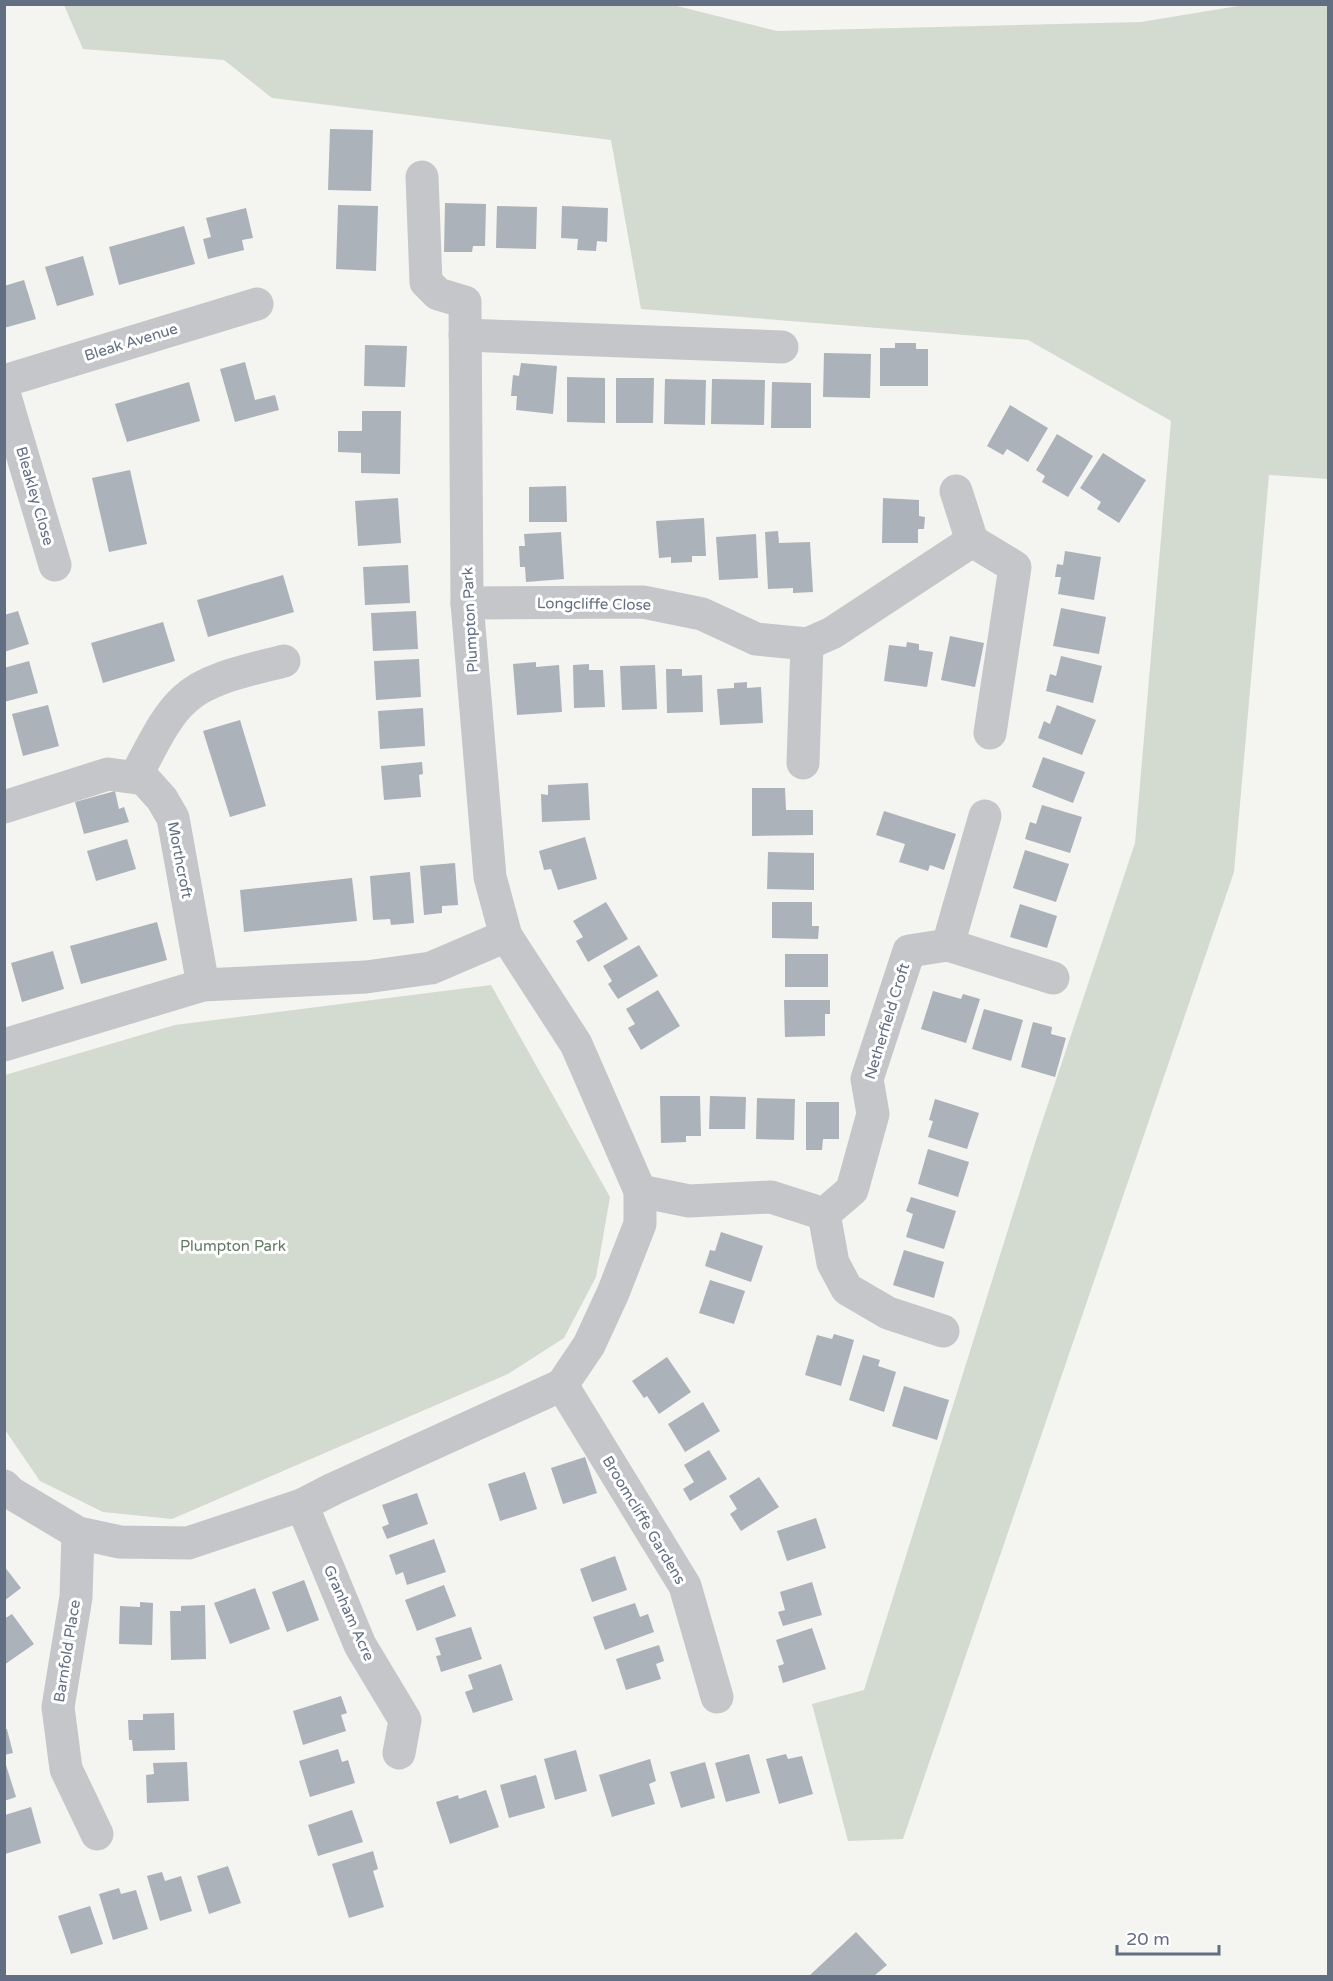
<svg xmlns="http://www.w3.org/2000/svg" width="1333" height="1981" viewBox="0 0 1333 1981" font-family="'Varela Round',sans-serif">
<style>
.green{fill:#d3dbd1}
.building{fill:#acb2b9}
.lines{fill:none;stroke-linecap:round;stroke-linejoin:round}
.minor{stroke:#c4c6ca;stroke-width:33}
.labels{text-anchor:middle;dominant-baseline:central;stroke-width:6;stroke-linejoin:round;paint-order:stroke}
.street-label{font-size:15px;fill:#626e82;stroke:#fff}
.park-label{font-size:15px;fill:#627961;stroke:#fff}
</style>
<rect width="100%" height="100%" fill="#f4f4f0"/>
<g class="green">
<path d="M673,5L777,31L1141,22L1244,5H1328V479L1269,475L1234,872L903,1839L848,1841L812,1704L864,1690L1036,1140L1135,843L1171,421L1028,340L641,309L611,140L272,98L224,60L83,49L64,5Z"/>
<path d="M491,985L610,1197L596,1277L564,1338L508,1374L172,1519L103,1512L40,1481L5,1430V1075L175,1025Z"/>
</g>
<g class="building">
<path d="M330,129L373,130L371,191L328,190Z"/>
<path d="M445,203L486,204L485,246H473L472,252H444Z"/>
<path d="M338,205L378,206L376,271L336,269Z"/>
<path d="M497,206L537,207L536,249L496,248Z"/>
<path d="M562,206L608,208L607,242L597,241L596,251L577,250L578,239L561,238Z"/>
<path d="M246,208L253,238L242,240L244,250L208,259L203,239L211,237L206,218Z"/>
<path d="M184,226L195,264L119,285L109,247Z"/>
<path d="M83,256L94,295L57,306L45,267Z"/>
<path d="M24,280L36,319L4,328V286Z"/>
<path d="M895,343H916V349H928V386H880V348H895Z"/>
<path d="M365,345L407,346L405,387L364,386Z"/>
<path d="M824,353L871,354L870,398L823,397Z"/>
<path d="M245,362L255,400L275,395L279,410L235,422L220,369Z"/>
<path d="M521,363L557,366L553,414L516,410L517,396H511L513,375L519,376Z"/>
<path d="M567,377L605,378V423L567,422Z"/>
<path d="M616,378H654L653,423H616Z"/>
<path d="M665,379L706,380L705,425L664,424Z"/>
<path d="M712,379L765,380L764,425L711,424Z"/>
<path d="M189,382L200,421L127,442L115,404Z"/>
<path d="M772,382L811,383V428H771Z"/>
<path d="M1010,405L1048,428L1028,462L1007,449L1003,455L987,446Z"/>
<path d="M362,411H401L400,474L361,473V453L338,452V431H362Z"/>
<path d="M1057,434L1093,456L1068,497L1042,482L1045,476L1036,470Z"/>
<path d="M1103,453L1146,480L1119,523L1097,509L1101,502L1080,488Z"/>
<path d="M130,470L147,544L109,552L92,478Z"/>
<path d="M566,486L567,522H529V487Z"/>
<path d="M398,498L401,543L358,546L355,501Z"/>
<path d="M883,498L919,500V516L925,517L924,529H918V543H882Z"/>
<path d="M704,518L706,556H692V562L671,563V557L659,558L656,521Z"/>
<path d="M778,531L779,543L810,542L813,592L793,593V588L768,589L765,532Z"/>
<path d="M561,532L564,579L526,582L525,567H520L519,546H525L524,534Z"/>
<path d="M756,534L758,578L719,580L716,537Z"/>
<path d="M1065,551L1101,557L1094,600L1058,594L1061,577H1055L1057,564L1063,565Z"/>
<path d="M408,565L410,603L365,605L363,567Z"/>
<path d="M283,575L294,612L208,637L197,600Z"/>
<path d="M1061,608L1106,617L1099,654L1053,646Z"/>
<path d="M18,611L29,644L4,652V615Z"/>
<path d="M416,611L418,649L373,651L371,613Z"/>
<path d="M163,622L175,661L103,683L91,643Z"/>
<path d="M950,636L984,643L975,687L941,680Z"/>
<path d="M907,642L919,644V650L933,652L927,687L884,681L889,645L906,647Z"/>
<path d="M1061,656L1102,666L1093,703L1046,691L1050,674L1056,676Z"/>
<path d="M419,659L421,697L376,700L374,661Z"/>
<path d="M29,661L38,693L4,702V668Z"/>
<path d="M536,662V667L559,665L562,712L517,715L513,664Z"/>
<path d="M589,664V670H603L605,707L574,708L573,665Z"/>
<path d="M655,665L657,709L622,710L620,666Z"/>
<path d="M666,669H682V676L702,675L703,712L667,713Z"/>
<path d="M747,682V688L761,687L763,723L720,725L717,689L734,688V683Z"/>
<path d="M48,705L59,746L23,756L12,714Z"/>
<path d="M1057,705L1096,720L1082,755L1038,738L1044,721L1050,724Z"/>
<path d="M423,708L425,746L380,749L378,711Z"/>
<path d="M240,720L266,806L230,817L203,731Z"/>
<path d="M1043,757L1085,772L1073,803L1032,787Z"/>
<path d="M422,762L423,774L419,775L421,797L384,800L381,766Z"/>
<path d="M588,783L590,820L542,822L541,794L548,795V785Z"/>
<path d="M752,788H785L786,810H813V835L752,836Z"/>
<path d="M115,791L119,809L124,807L129,822L84,834L75,802Z"/>
<path d="M1042,805L1082,817L1070,853L1025,839L1030,822L1036,824Z"/>
<path d="M884,811L956,834L944,870L930,865L928,871L899,862L905,844L876,835Z"/>
<path d="M585,837L597,879L558,890L551,869L544,870L539,851Z"/>
<path d="M127,839L136,869L96,881L87,851Z"/>
<path d="M1025,850L1069,864L1056,902L1013,888Z"/>
<path d="M768,852L814,853V890L767,889Z"/>
<path d="M455,863L458,905L442,906V913L424,915L420,866Z"/>
<path d="M410,872L414,923L391,925L390,919L373,920L370,876Z"/>
<path d="M352,878L357,921L244,932L240,890Z"/>
<path d="M606,902L628,939L588,962L576,941L583,937L573,921Z"/>
<path d="M772,902H812V926H819L818,939L772,938Z"/>
<path d="M1020,904L1057,916L1047,948L1010,937Z"/>
<path d="M157,922L167,960L81,984L70,946Z"/>
<path d="M639,945L658,976L618,999L608,984L612,981L603,966Z"/>
<path d="M53,951L64,989L22,1002L11,963Z"/>
<rect x="785" y="954" width="43" height="33"/>
<path d="M658,990L680,1026L641,1050L628,1028L635,1024L626,1009Z"/>
<path d="M933,991L961,999L963,994L980,999L966,1043L921,1029Z"/>
<path d="M784,1000H830V1014H825V1036L785,1037Z"/>
<path d="M984,1009L1023,1020L1011,1061L972,1049Z"/>
<path d="M1033,1022L1052,1027L1051,1034L1066,1038L1055,1077L1021,1067Z"/>
<path d="M660,1096H700L701,1136H686V1142L661,1143Z"/>
<path d="M710,1096L746,1097L745,1129H709Z"/>
<path d="M757,1098L795,1099L794,1140L756,1139Z"/>
<path d="M935,1099L979,1113L967,1149L928,1137L933,1121L929,1120Z"/>
<path d="M806,1102H839V1139H823L822,1150H806Z"/>
<path d="M928,1149L969,1162L958,1197L918,1184Z"/>
<path d="M911,1197L956,1211L944,1249L906,1237L913,1214L906,1211Z"/>
<path d="M721,1232L763,1246L751,1282L705,1266L710,1250L715,1251Z"/>
<path d="M904,1250L944,1262L934,1298L893,1285Z"/>
<path d="M710,1280L745,1291L734,1324L699,1313Z"/>
<path d="M834,1334L854,1340L841,1386L805,1375L817,1335L832,1339Z"/>
<path d="M863,1355L880,1360L878,1366L896,1372L884,1412L849,1400Z"/>
<path d="M667,1357L691,1392L659,1414L647,1396L644,1398L632,1381Z"/>
<path d="M904,1386L949,1400L937,1440L892,1426Z"/>
<path d="M703,1402L720,1431L685,1452L668,1424Z"/>
<path d="M709,1450L727,1479L690,1501L683,1489L694,1482L684,1465Z"/>
<path d="M585,1457L597,1493L563,1504L551,1468Z"/>
<path d="M525,1472L537,1509L500,1521L488,1484Z"/>
<path d="M759,1477L779,1507L741,1531L730,1514L737,1509L729,1496Z"/>
<path d="M417,1493L428,1524L387,1539L382,1527L389,1524L382,1505Z"/>
<path d="M816,1518L826,1548L787,1561L777,1531Z"/>
<path d="M434,1539L446,1572L407,1585L403,1572L396,1575L389,1555Z"/>
<path d="M615,1556L627,1590L592,1602L580,1569Z"/>
<path d="M4,1566L21,1588L4,1601Z"/>
<path d="M304,1580L319,1620L287,1632L272,1592Z"/>
<path d="M812,1582L822,1615L783,1626L778,1612L785,1610L780,1592Z"/>
<path d="M444,1585L456,1616L417,1631L405,1600Z"/>
<path d="M255,1588L270,1629L230,1644L214,1603Z"/>
<path d="M140,1602L153,1603L152,1645L119,1644L120,1606L140,1607Z"/>
<path d="M635,1603L640,1617L648,1614L654,1632L605,1650L593,1617Z"/>
<path d="M205,1605L206,1659L171,1660L170,1611H181V1606Z"/>
<path d="M12,1614L34,1644L4,1665V1619Z"/>
<path d="M471,1627L482,1659L441,1672L436,1656L441,1655L435,1638Z"/>
<path d="M812,1628L826,1669L783,1683L778,1666L784,1664L776,1640Z"/>
<path d="M659,1645L664,1661L656,1664L661,1679L626,1690L616,1659Z"/>
<path d="M501,1664L513,1700L473,1713L465,1692L473,1689L468,1675Z"/>
<path d="M341,1696L347,1713L341,1715L346,1731L303,1745L293,1711Z"/>
<path d="M174,1713L175,1750L133,1751L132,1740H129L128,1720H143V1714Z"/>
<path d="M4,1729H7L13,1753L4,1755Z"/>
<path d="M338,1749L342,1762L348,1760L355,1783L310,1797L299,1761Z"/>
<path d="M576,1750L587,1791L555,1800L544,1759Z"/>
<path d="M749,1754L760,1793L726,1802L715,1763Z"/>
<path d="M786,1754L788,1759L802,1756L813,1794L779,1804L766,1759Z"/>
<path d="M650,1759L656,1781L649,1784L655,1804L612,1817L599,1775Z"/>
<path d="M187,1762L189,1801L147,1803L146,1775L154,1774L153,1763Z"/>
<path d="M705,1762L715,1798L681,1808L670,1772Z"/>
<path d="M4,1765H6L16,1797L4,1801Z"/>
<path d="M536,1775L545,1808L509,1818L500,1785Z"/>
<path d="M486,1790L499,1827L450,1844L436,1802L458,1795L459,1799Z"/>
<path d="M31,1807L41,1843L5,1854V1815Z"/>
<path d="M352,1810L363,1842L318,1856L308,1825Z"/>
<path d="M373,1851L378,1869L373,1871L384,1907L349,1918L332,1864Z"/>
<path d="M228,1866L241,1903L209,1914L197,1876Z"/>
<path d="M162,1872L165,1881L181,1876L192,1911L160,1921L147,1876Z"/>
<path d="M119,1888L121,1894L136,1890L148,1929L113,1940L99,1894Z"/>
<path d="M90,1906L103,1944L71,1954L58,1916Z"/>
<path d="M856,1932L887,1965L874,1976H809Z"/>
</g>
<g class="lines">
<g class="minor">
<path d="M465,335L782,347"/>
<path d="M4,381L257,304"/>
<path d="M4,393L55,565"/>
<path d="M956,491L972,541L1015,567L990,733"/>
<path d="M467,603L643,602L702,614L756,639L807,644L832,633L972,541"/>
<path d="M803,763L807,644"/>
<path d="M135,777C149,753 164,717 185,699C208,677 254,669 284,661"/>
<path d="M4,807L108,774L144,779L162,799L173,818L203,985"/>
<path d="M948,945L985,816"/>
<path d="M4,1045L203,985L366,977L431,968L506,936"/>
<path d="M640,1191L689,1201L771,1197L824,1214L852,1190L873,1114L867,1079L909,951L948,945L1053,978"/>
<path d="M824,1214L833,1263L847,1289L888,1313L943,1331"/>
<path d="M562,1385L685,1586L717,1697"/>
<path d="M4,1486L11,1493L78,1533L120,1542L188,1543L302,1505L333,1489L562,1385L589,1345L613,1293L640,1224V1191L576,1044L506,936L490,877L467,603L465,302L438,294L426,282L422,177"/>
<path d="M302,1505L360,1645L405,1720L399,1753"/>
<path d="M78,1533L76,1597L58,1707L66,1769L97,1834"/>
</g>
</g>
<g class="labels">
<g class="street-label">
<text transform="translate(131 342) rotate(-17)">Bleak Avenue</text>
<text transform="translate(35 496) rotate(74)">Bleakley Close</text>
<text transform="translate(594 604) rotate(1)">Longcliffe Close</text>
<text transform="translate(470 620) rotate(-93)">Plumpton Park</text>
<text transform="translate(180 860) rotate(79)">Morthcroft</text>
<text transform="translate(887 1021) rotate(-73)">Netherfield Croft</text>
<text transform="translate(644 1520) rotate(59)">Broomcliffe Gardens</text>
<text transform="translate(349 1613) rotate(66)">Granham Acre</text>
<text transform="translate(67 1651) rotate(-81)">Barnfold Place</text>
</g>
<g class="park-label">
<text x="233" y="1246">Plumpton Park</text>
</g>
</g>
<rect width="1333" height="1981" fill="none" stroke="#626e82" stroke-width="12"/>
<path d="M1117 1945v9h102v-9" fill="none" stroke="#626e82" stroke-width="3"/>
<text x="1126" y="1945" font-size="18" fill="#626e82" stroke="#ffffff" stroke-width="4.5" paint-order="stroke">20 m</text>
</svg>
